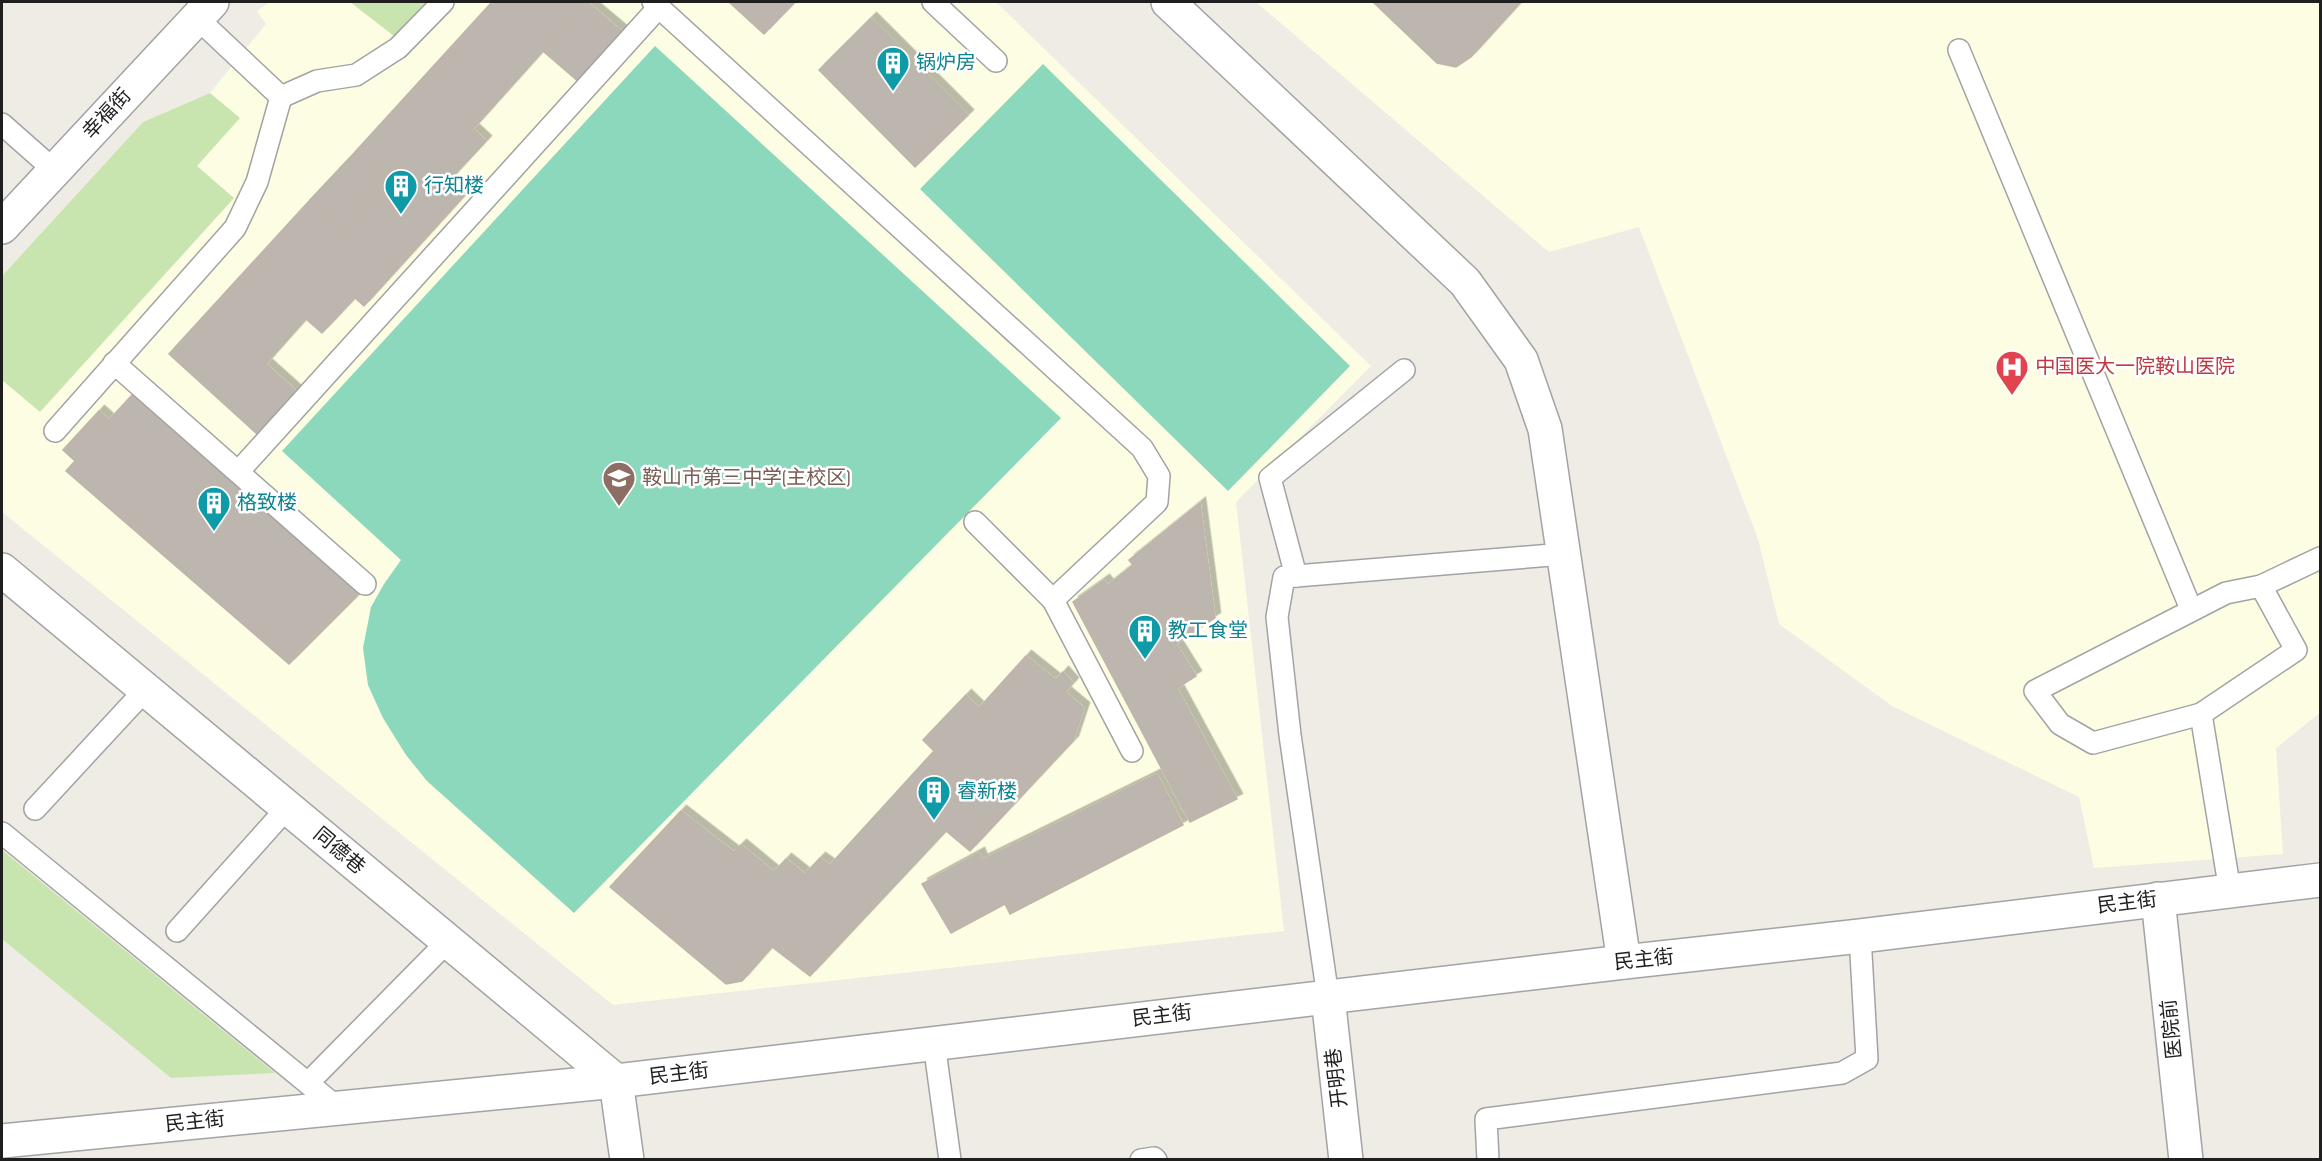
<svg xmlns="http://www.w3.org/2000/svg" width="2322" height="1161" viewBox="0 0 2322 1161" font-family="'Sofia Sans Condensed','Noto Sans SC',sans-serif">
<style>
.education{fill:#fcfde2}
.grass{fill:#c8e5b0}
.pitch{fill:#8bd8bd}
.building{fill:#bcb6af;stroke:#c0b4aa;stroke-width:1.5;filter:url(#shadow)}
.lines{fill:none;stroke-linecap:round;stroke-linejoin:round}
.lane-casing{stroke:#a3a3a3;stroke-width:24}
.street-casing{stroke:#a3a3a3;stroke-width:36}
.lane{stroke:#fff;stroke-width:21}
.street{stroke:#fff;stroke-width:33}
.labels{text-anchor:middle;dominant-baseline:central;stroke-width:5;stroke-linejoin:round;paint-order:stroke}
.culture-label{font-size:20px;fill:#0d838f;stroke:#fff;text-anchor:start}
.street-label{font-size:20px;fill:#1f1f1f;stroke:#fff}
.health-label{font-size:20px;fill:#be3a42;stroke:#fff;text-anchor:start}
.education-label{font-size:20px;fill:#785e54;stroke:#fff;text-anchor:start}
</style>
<defs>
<filter id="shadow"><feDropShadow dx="5.5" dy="-5.5" stdDeviation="0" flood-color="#0004"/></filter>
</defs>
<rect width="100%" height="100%" fill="#efece6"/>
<g class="education">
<path d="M270,2H996L1371,366L1236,502L1284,931L613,1005L2,512V276L143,122L210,93L266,24L257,11Z"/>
<path d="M1256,2H2320V713L2276,748L2283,854L2094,868L2079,797L1892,706L1779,624L1758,539L1639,227L1549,252Z"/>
</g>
<g class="grass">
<path d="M350,2H427L394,36Z"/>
<path d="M210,93L240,118L197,166L234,198L40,412L2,380V276L143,122Z"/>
<path d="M2,850L275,1073L171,1078L2,939Z"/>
</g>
<g class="pitch">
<path d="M655,46L1061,418L574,913L427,781L406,755L383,718L368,685L363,648L371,607L384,584L401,560L282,451Z"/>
<path d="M1043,64L1350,366L1228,491L920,189Z"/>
</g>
<g class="building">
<path d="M492,2H587L473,129L486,141L448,182L464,196L364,306L355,298L322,333L306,319L266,364L296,391L257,434L169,354L310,200L343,230L388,181L356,151Z"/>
<path d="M587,2L624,33L580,83L544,52Z"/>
<path d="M729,2H795L764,34Z"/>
<path d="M1373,2H1521L1471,57L1456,67L1437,63Z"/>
<path d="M871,18L968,115L915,167L819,70Z"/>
<path d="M356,151L388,181L343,230L310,200Z"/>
<path d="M134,393L361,592L289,664L66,471L75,461L63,450L99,411L109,420Z"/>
<path d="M1200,503L1215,618L1176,644L1196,676L1177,688L1237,799L1190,822L1073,602L1104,580L1108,585L1133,565L1129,560Z"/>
<path d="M1026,656L1056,680L1063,672L1073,683L1065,692L1084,708L1073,741L970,851L946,831L810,976L772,947L742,981L726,984L610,887L681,811L734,852L741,845L774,872L786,859L805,874L820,858L830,865L934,751L923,740L966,695L979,708Z"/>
<path d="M1157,774L1183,825L1010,914L1005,904L951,933L922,884L979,853L982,860Z"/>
</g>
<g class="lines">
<defs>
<g id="lane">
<path d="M653,2L1142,448L1159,476L1157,502L1053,600L1132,751"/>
<path d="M933,2L996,61"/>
<path d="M197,18L281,97"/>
<path d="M1959,50L2191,609"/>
<path d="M281,97L317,81L356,75L398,48L443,2"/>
<path d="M2,124L54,170"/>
<path d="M114,363L365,584"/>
<path d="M55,431L235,228L257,182L281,97"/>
<path d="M238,472L659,7"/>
<path d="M975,522L1053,600"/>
<path d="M1296,576L1270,478L1404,370"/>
<path d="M2201,714L2093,743L2060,724L2035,691L2226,593L2261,586L2320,558"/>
<path d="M35,809L146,689"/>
<path d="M2,833L338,1108"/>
<path d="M2230,891L2201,714L2296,650L2261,586"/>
<path d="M177,931L287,808"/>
<path d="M1328,997L1290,735L1277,617L1284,577L1564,554"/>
<path d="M934,1043L950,1160"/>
<path d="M308,1083L448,941"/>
<path d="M1141,1160L1154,1158L1156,1160"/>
<path d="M1488,1160L1486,1119L1842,1073L1867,1059L1860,936"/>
</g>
<g id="street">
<path d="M1168,2L1465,282L1521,360L1545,429L1624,962"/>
<path d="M2,227L212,2"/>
<path d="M2,570L616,1081L627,1160"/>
<path d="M2158,899L2186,1160"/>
<path d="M1328,997L1346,1160"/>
<path d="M2,1141L616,1081L1624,962L1860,936L2320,880"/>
</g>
</defs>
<use href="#lane" class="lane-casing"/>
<use href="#street" class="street-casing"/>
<use href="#lane" class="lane"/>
<use href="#street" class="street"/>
</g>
<defs>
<symbol id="building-pin" viewBox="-11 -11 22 30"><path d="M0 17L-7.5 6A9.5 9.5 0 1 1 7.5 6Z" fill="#0f9aa8" stroke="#fff"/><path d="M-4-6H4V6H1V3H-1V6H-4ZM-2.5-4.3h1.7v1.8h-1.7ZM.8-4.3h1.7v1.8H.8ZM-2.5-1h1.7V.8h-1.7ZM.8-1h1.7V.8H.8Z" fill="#fff"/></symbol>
<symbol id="hospital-pin" viewBox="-11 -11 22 30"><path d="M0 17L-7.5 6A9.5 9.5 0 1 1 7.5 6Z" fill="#e0444e" stroke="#fff"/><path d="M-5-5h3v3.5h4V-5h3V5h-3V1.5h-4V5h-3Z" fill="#fff"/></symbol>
<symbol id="school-pin" viewBox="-11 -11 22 30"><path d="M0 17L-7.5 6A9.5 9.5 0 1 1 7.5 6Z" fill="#8d6e63" stroke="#fff"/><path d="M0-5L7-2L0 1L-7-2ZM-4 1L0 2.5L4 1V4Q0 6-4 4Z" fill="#fff"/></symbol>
</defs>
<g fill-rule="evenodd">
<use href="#building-pin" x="874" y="44" width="38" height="52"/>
<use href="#building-pin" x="382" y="167" width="38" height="52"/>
<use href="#hospital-pin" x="1993" y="348" width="38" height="52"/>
<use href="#school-pin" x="600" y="459" width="38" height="52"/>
<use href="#building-pin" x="195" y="484" width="38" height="52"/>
<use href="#building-pin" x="1126" y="612" width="38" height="52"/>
<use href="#building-pin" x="915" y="773" width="38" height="52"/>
</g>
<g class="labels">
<g class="culture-label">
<text x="916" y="63">锅炉房</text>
<text x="424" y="186">行知楼</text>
<text x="237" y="503">格致楼</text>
<text x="1168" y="631">教工食堂</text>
<text x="957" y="792">睿新楼</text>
</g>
<g class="street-label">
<text transform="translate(107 114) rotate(-47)">幸福街</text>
<text transform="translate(339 851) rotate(40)">同德巷</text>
<text transform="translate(2127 903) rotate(-7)">民主街</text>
<text transform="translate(1644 960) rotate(-6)">民主街</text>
<text transform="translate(1162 1016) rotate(-7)">民主街</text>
<text transform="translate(2172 1029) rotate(-96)">医院前</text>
<text transform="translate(679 1074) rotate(-7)">民主街</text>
<text transform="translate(1337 1078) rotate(-97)">开明巷</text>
<text transform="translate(195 1122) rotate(-6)">民主街</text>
</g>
<g class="health-label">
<text x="2035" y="367">中国医大一院鞍山医院</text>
</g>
<g class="education-label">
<text x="642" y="478">鞍山市第三中学(主校区)</text>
</g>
</g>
<rect width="2322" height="1161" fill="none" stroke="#1f1f1f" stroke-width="6"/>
</svg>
